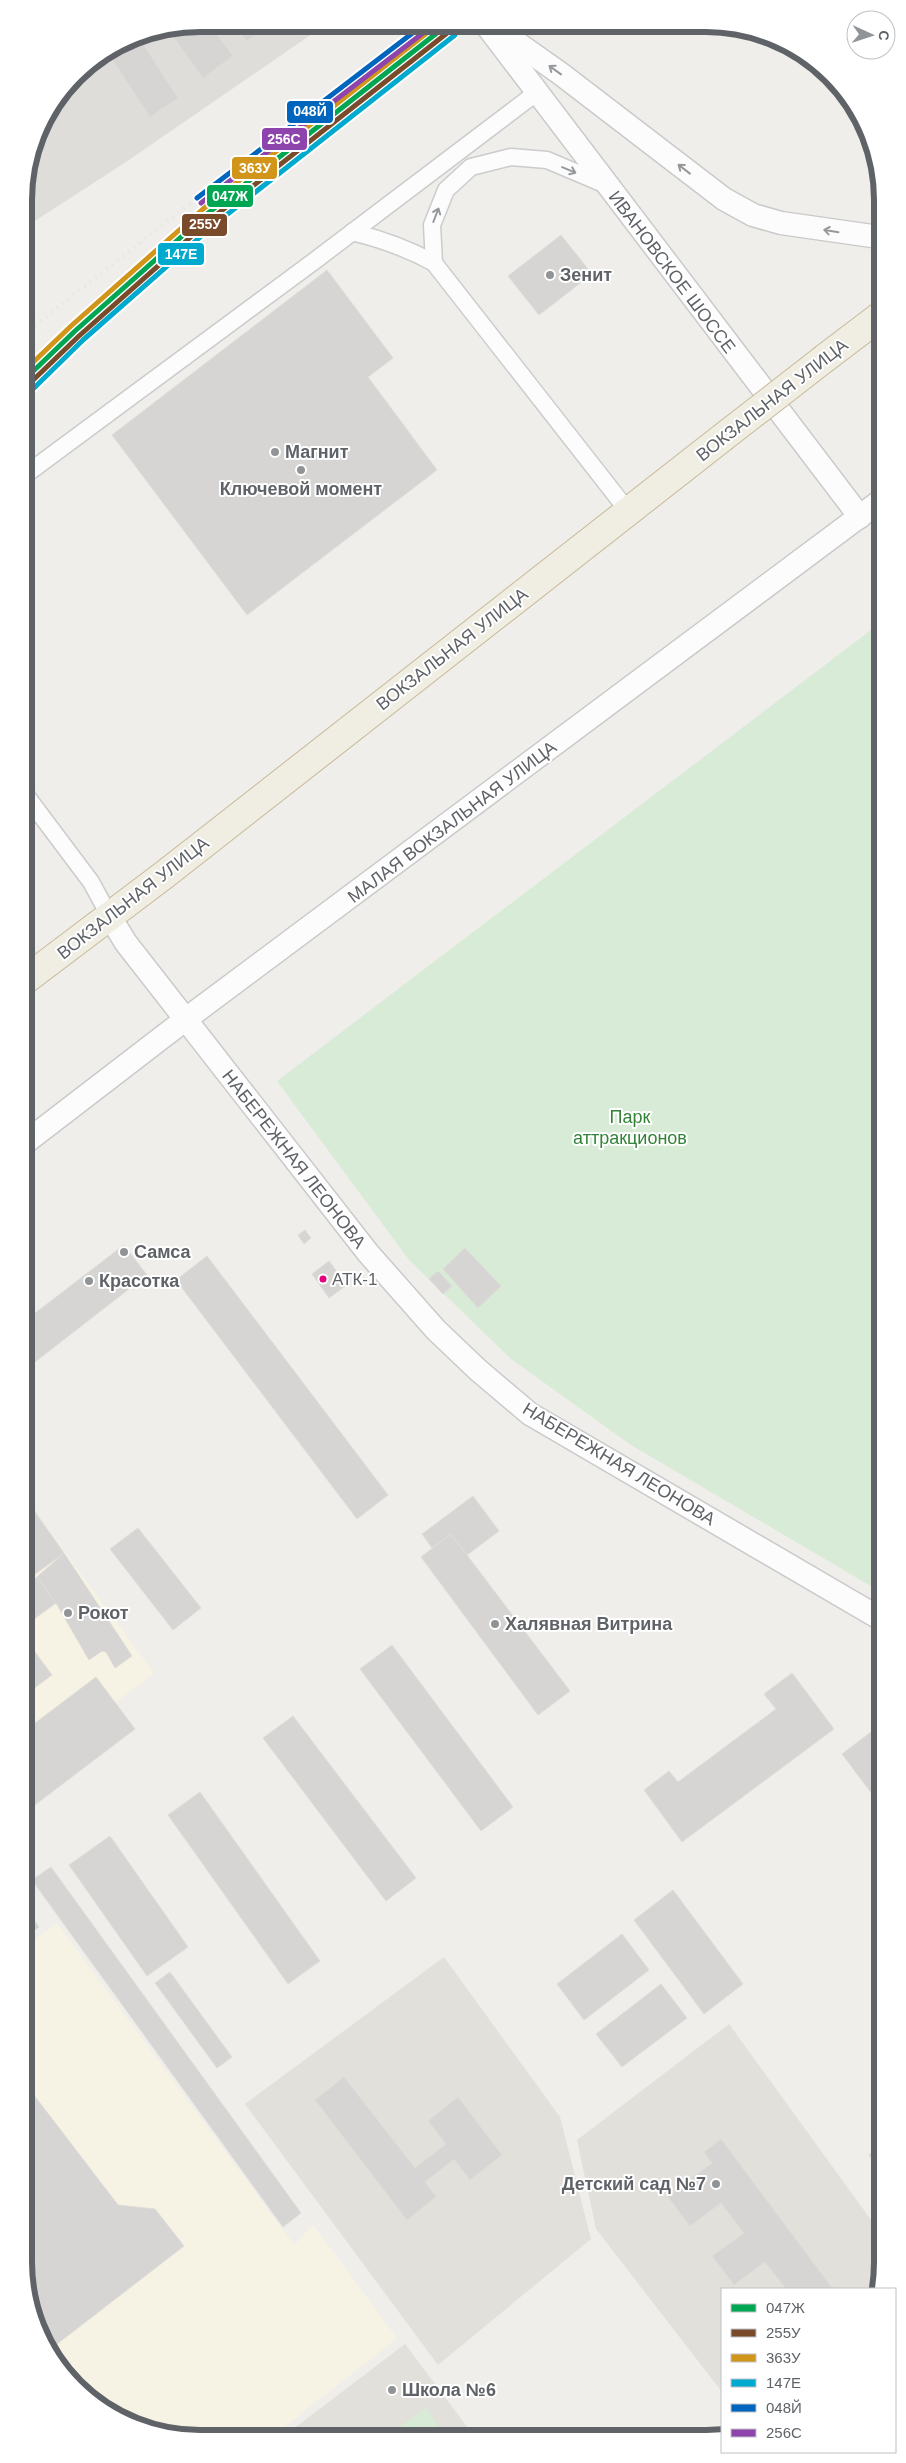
<svg xmlns="http://www.w3.org/2000/svg" width="906" height="2463" viewBox="0 0 906 2463" font-family="Helvetica,sans-serif">
<style>
.commercial{fill:#f7f3e4}
.industrial{fill:#dfddda}
.education{fill:#e2e0da}
.green{fill:#d8ebd6}
.building{fill:#d6d5d3;stroke:#deddd9}
.lines{fill:none;stroke-linecap:round;stroke-linejoin:round}
.street-casing{stroke:#cbcccc;stroke-width:19}
.secondary-casing{stroke:#cacacb;stroke-width:25}
.highway-casing{stroke:#c8b996;stroke-width:30}
.street{stroke:#fdfcfc;stroke-width:16}
.secondary{stroke:#fdfcfc;stroke-width:22}
.highway{stroke:#f0ede3;stroke-width:28}
.rail{stroke:#e4e4e4;stroke-width:4;stroke-dasharray:1 6;stroke-linecap:butt}
.highway-bridge-casing{stroke:#c8b996;stroke-width:30;stroke-linecap:butt}
.highway-bridge{stroke:#f0ede3;stroke-width:28}
.rail-1-casing{stroke:#fff;stroke-width:9}
.rail-2-casing{stroke:#fff;stroke-width:9}
.rail-3-casing{stroke:#fff;stroke-width:9}
.rail-4-casing{stroke:#fff;stroke-width:9}
.rail-5-casing{stroke:#fff;stroke-width:9}
.rail-6-casing{stroke:#fff;stroke-width:9}
.rail-1{stroke:#00a651;stroke-width:5}
.rail-2{stroke:#7a4b2a;stroke-width:5}
.rail-3{stroke:#d1951a;stroke-width:5}
.rail-4{stroke:#00a9ce;stroke-width:5}
.rail-5{stroke:#0065bd;stroke-width:5}
.rail-6{stroke:#8e44ad;stroke-width:5}
.oneway{stroke:#96999c}
.poi-dot{fill:#919496;stroke:#fff;stroke-width:2}
.bus-dot{fill:#e5007d;stroke:#fff;stroke-width:2}
.labels{text-anchor:middle;dominant-baseline:central;stroke-width:4;stroke-linejoin:round;paint-order:stroke}
.bus-label{font-size:17px;fill:#5f6368;stroke:#fff;text-anchor:start}
.street-label{font-size:18px;fill:#5f6368;stroke:#fff}
.poi-label{font-size:18px;font-weight:bold;fill:#5f6368;stroke:#fff;text-anchor:start}
.park-label{font-size:18px;fill:#348238;stroke:#fff}
.rim{fill:none;stroke:#5f6368;stroke-width:6}
.line-badge{stroke:#fff;stroke-width:2}
.badge-label{font-size:14px;text-anchor:middle;font-weight:bold;fill:#fff}
</style>
<rect width="100%" height="100%" fill="#efeeea"/>
<g class="commercial">
<path d="M26,1499L154,1673L26,1771Z"/>
<path d="M57,1923L294,2245L313,2225L397,2338L273,2436H166L122,2421L76,2388L47,2351L27,2297V1946Z"/>
</g>
<path class="industrial" d="M201,24L325,25L126,162L24,228V189L42,123L84,68L133,37Z"/>
<g class="education">
<path d="M444,1957L560,2117L591,2239L438,2365L245,2104Z"/>
<path d="M729,2024L882,2235V2274L878,2289H722V2392L596,2229L577,2140Z"/>
<path d="M405,2344L474,2436H284Z"/>
</g>
<g class="green">
<path d="M879,624L881,1592L631,1445L511,1359L409,1260L277,1081Z"/>
<path d="M426,2408L445,2436H387Z"/>
</g>
<g class="building">
<path d="M201,24H209L233,56L203,78L168,30Z"/>
<path d="M233,24H269L247,41Z"/>
<path d="M295,24H316L302,34Z"/>
<path d="M138,36L178,98L150,117L108,53Z"/>
<path d="M561,235L592,274L539,315L508,276Z"/>
<path d="M327,270L393,358L368,377L437,470L247,615L112,435Z"/>
<path d="M305,1230L311,1238L304,1244L298,1235Z"/>
<path d="M124,1245L147,1275L26,1369V1320Z"/>
<path d="M465,1248L501,1286L478,1308L443,1269Z"/>
<path d="M207,1256L388,1495L357,1519L176,1280Z"/>
<path d="M329,1261L347,1285L329,1298L312,1274Z"/>
<path d="M438,1271L452,1286L443,1294L429,1279Z"/>
<path d="M473,1496L499,1531L467,1555L451,1534L432,1548L422,1534Z"/>
<path d="M26,1499L64,1553L30,1578L26,1573Z"/>
<path d="M138,1528L201,1608L173,1630L110,1549Z"/>
<path d="M451,1534L570,1691L538,1715L421,1557Z"/>
<path d="M64,1553L132,1656L115,1668L106,1652L102,1651L89,1660L56,1603L37,1577Z"/>
<path d="M37,1577L56,1603L26,1625V1585Z"/>
<path d="M392,1645L513,1807L481,1831L360,1669Z"/>
<path d="M35,1652L52,1675L26,1694V1659Z"/>
<path d="M792,1673L834,1729L682,1842L644,1790L669,1771L678,1782L776,1709L764,1694Z"/>
<path d="M96,1677L135,1729L27,1811L26,1730Z"/>
<path d="M293,1716L416,1878L386,1901L263,1738Z"/>
<path d="M875,1729L881,1737V1806L842,1754Z"/>
<path d="M200,1792L320,1961L288,1984L168,1815Z"/>
<path d="M110,1836L188,1947L147,1976L69,1865Z"/>
<path d="M51,1867L301,2213L283,2227L32,1880Z"/>
<path d="M673,1890L743,1984L704,2014L634,1920Z"/>
<path d="M27,1911L39,1927L27,1936Z"/>
<path d="M622,1934L649,1970L584,2020L557,1984Z"/>
<path d="M170,1972L232,2057L217,2068L155,1983Z"/>
<path d="M661,1984L687,2018L622,2067L596,2034Z"/>
<path d="M344,2077L415,2168L446,2144L428,2121L458,2097L502,2155L470,2180L454,2159L425,2182L436,2197L407,2220L315,2100Z"/>
<path d="M27,2086L118,2205L155,2209L184,2246L48,2351L27,2297Z"/>
<path d="M721,2139L833,2289H786L765,2262L734,2285L712,2256L744,2233L721,2203L690,2226L667,2196L712,2163L704,2152Z"/>
<path d="M882,2145V2172L869,2155Z"/>
</g>
<g class="lines">
<defs>
<g id="street">
<path d="M352,232C381,239 407,248 434,263L628,511"/>
<path d="M434,263L432,225L446,190L471,167L511,157L547,160L606,185"/>
<path d="M25,475L317,259L536,93"/>
<path d="M25,794L91,882L110,917"/>
</g>
<g id="secondary">
<path d="M487,26L860,517"/>
<path d="M496,28L561,74L724,199L753,215L781,223L879,237"/>
<path d="M110,917L126,943L368,1253L436,1330L478,1370L530,1414L881,1619"/>
<path d="M26,1142L186,1019L879,502"/>
</g>
<g id="highway">
<path d="M825,358L879,317"/>
<path d="M25,980L164,875L722,438"/>
</g>
</defs>
<use href="#street" class="street-casing"/>
<use href="#secondary" class="secondary-casing"/>
<use href="#highway" class="highway-casing"/>
<use href="#street" class="street"/>
<use href="#secondary" class="secondary"/>
<use href="#highway" class="highway"/>
<path class="rail" d="M24,334L197,198"/>
<defs>
<path id="highway-bridge" d="M722,438L825,358"/>
</defs>
<use href="#highway-bridge" class="highway-bridge-casing"/>
<use href="#highway-bridge" class="highway-bridge"/>
<defs>
<path id="rail-1" d="M24,380L75,331L207,214L447,25"/>
<path id="rail-2" d="M28,385L79,336L211,219L451,30"/>
<path id="rail-3" d="M24,371L71,326L203,209L437,25"/>
<path id="rail-4" d="M33,389L83,340L215,224L455,35"/>
<path id="rail-5" d="M197,198L423,25"/>
<path id="rail-6" d="M201,203L427,30"/>
</defs>
<use href="#rail-1" class="rail-1-casing"/>
<use href="#rail-2" class="rail-2-casing"/>
<use href="#rail-3" class="rail-3-casing"/>
<use href="#rail-4" class="rail-4-casing"/>
<use href="#rail-5" class="rail-5-casing"/>
<use href="#rail-6" class="rail-6-casing"/>
<use href="#rail-1" class="rail-1"/>
<use href="#rail-2" class="rail-2"/>
<use href="#rail-3" class="rail-3"/>
<use href="#rail-4" class="rail-4"/>
<use href="#rail-5" class="rail-5"/>
<use href="#rail-6" class="rail-6"/>
</g>
<defs><path id="oneway-shaft" d="M-6 0H5M1.5-3L5.5 0L1.5 3" fill="none" stroke-width="1.6" stroke-linecap="round" stroke-linejoin="round" transform="scale(1.25)"/></defs>
<g class="oneway">
<use href="#oneway-shaft" transform="translate(555 70) rotate(-144)"/>
<use href="#oneway-shaft" transform="translate(684 169) rotate(-142)"/>
<use href="#oneway-shaft" transform="translate(569 170) rotate(23)"/>
<use href="#oneway-shaft" transform="translate(436 215) rotate(-69)"/>
<use href="#oneway-shaft" transform="translate(831 231) rotate(-171)"/>
</g>
<g class="poi-dot">
<circle cx="550" cy="275" r="5"/>
<circle cx="275" cy="452" r="5"/>
<circle cx="301" cy="470" r="5"/>
<circle cx="124" cy="1252" r="5"/>
<circle cx="89" cy="1281" r="5"/>
<circle cx="68" cy="1613" r="5"/>
<circle cx="495" cy="1624" r="5"/>
<circle cx="716" cy="2184" r="5"/>
<circle cx="392" cy="2390" r="5"/>
</g>
<circle class="bus-dot" cx="323" cy="1279" r="4.5"/>
<g class="labels">
<g class="bus-label">
<text x="332" y="1279">АТК-1</text>
</g>
<g class="street-label">
<text transform="translate(672 272) rotate(53)">ИВАНОВСКОЕ ШОССЕ</text>
<text transform="translate(772 400) rotate(-38)">ВОКЗАЛЬНАЯ УЛИЦА</text>
<text transform="translate(452 649) rotate(-38)">ВОКЗАЛЬНАЯ УЛИЦА</text>
<text transform="translate(452 822) rotate(-37)">МАЛАЯ ВОКЗАЛЬНАЯ УЛИЦА</text>
<text transform="translate(133 898) rotate(-38)">ВОКЗАЛЬНАЯ УЛИЦА</text>
<text transform="translate(294 1159) rotate(52)">НАБЕРЕЖНАЯ ЛЕОНОВА</text>
<text transform="translate(619 1464) rotate(31)">НАБЕРЕЖНАЯ ЛЕОНОВА</text>
</g>
<g class="poi-label">
<text x="560" y="275">Зенит</text>
<text x="285" y="452">Магнит</text>
<text x="301" y="489" text-anchor="middle">Ключевой момент</text>
<text x="134" y="1252">Самса</text>
<text x="99" y="1281">Красотка</text>
<text x="78" y="1613">Рокот</text>
<text x="505" y="1624">Халявная Витрина</text>
<text x="706" y="2184" text-anchor="end">Детский сад №7</text>
<text x="402" y="2390">Школа №6</text>
</g>
<g class="park-label">
<text x="630" y="1117">Парк<tspan x="630" dy="21">аттракционов</tspan></text>
</g>
</g>
<path d="M0 0H906V2463H0ZM200 32H706A168 168 0 0 1 874 200V2262A168 168 0 0 1 706 2430H200A168 168 0 0 1 32 2262V200A168 168 0 0 1 200 32Z" fill="#fff" fill-rule="evenodd"/>
<path class="rim" d="M200 32H706A168 168 0 0 1 874 200V2262A168 168 0 0 1 706 2430H200A168 168 0 0 1 32 2262V200A168 168 0 0 1 200 32Z"/>
<g class="line-badge">
<rect x="286" y="100" width="48" height="24" rx="5" fill="#0065bd"/>
<rect x="261" y="127" width="47" height="24" rx="5" fill="#8e44ad"/>
<rect x="231" y="156" width="47" height="24" rx="5" fill="#d1951a"/>
<rect x="206" y="184" width="48" height="24" rx="5" fill="#00a651"/>
<rect x="181" y="213" width="47" height="24" rx="5" fill="#7a4b2a"/>
<rect x="157" y="242" width="48" height="24" rx="5" fill="#00a9ce"/>
</g>
<g class="badge-label">
<text x="310" y="116">048Й</text>
<text x="284" y="144">256С</text>
<text x="255" y="173">363У</text>
<text x="230" y="201">047Ж</text>
<text x="205" y="229">255У</text>
<text x="181" y="259">147Е</text>
</g>
<rect x="721" y="2288" width="175" height="165" fill="#ffffff" stroke="#bfc1c3"/>
<rect x="731" y="2304" width="25" height="8" fill="#00a651" stroke="#bfc1c3"/>
<text x="766" y="2313" font-size="15" fill="#5f6368">047Ж</text>
<rect x="731" y="2329" width="25" height="8" fill="#7a4b2a" stroke="#bfc1c3"/>
<text x="766" y="2338" font-size="15" fill="#5f6368">255У</text>
<rect x="731" y="2354" width="25" height="8" fill="#d1951a" stroke="#bfc1c3"/>
<text x="766" y="2363" font-size="15" fill="#5f6368">363У</text>
<rect x="731" y="2379" width="25" height="8" fill="#00a9ce" stroke="#bfc1c3"/>
<text x="766" y="2388" font-size="15" fill="#5f6368">147Е</text>
<rect x="731" y="2404" width="25" height="8" fill="#0065bd" stroke="#bfc1c3"/>
<text x="766" y="2413" font-size="15" fill="#5f6368">048Й</text>
<rect x="731" y="2429" width="25" height="8" fill="#8e44ad" stroke="#bfc1c3"/>
<text x="766" y="2438" font-size="15" fill="#5f6368">256С</text>
<g transform="translate(871 35) rotate(93)"><circle r="24" fill="#ffffff" stroke="#bfc1c3"/>
<path d="M0-4L9 19L0 12L-9 19Z" fill="#919496"/>
<text y="-8" font-size="14" font-weight="bold" text-anchor="middle" fill="#5f6368">С</text>
</g>
</svg>
